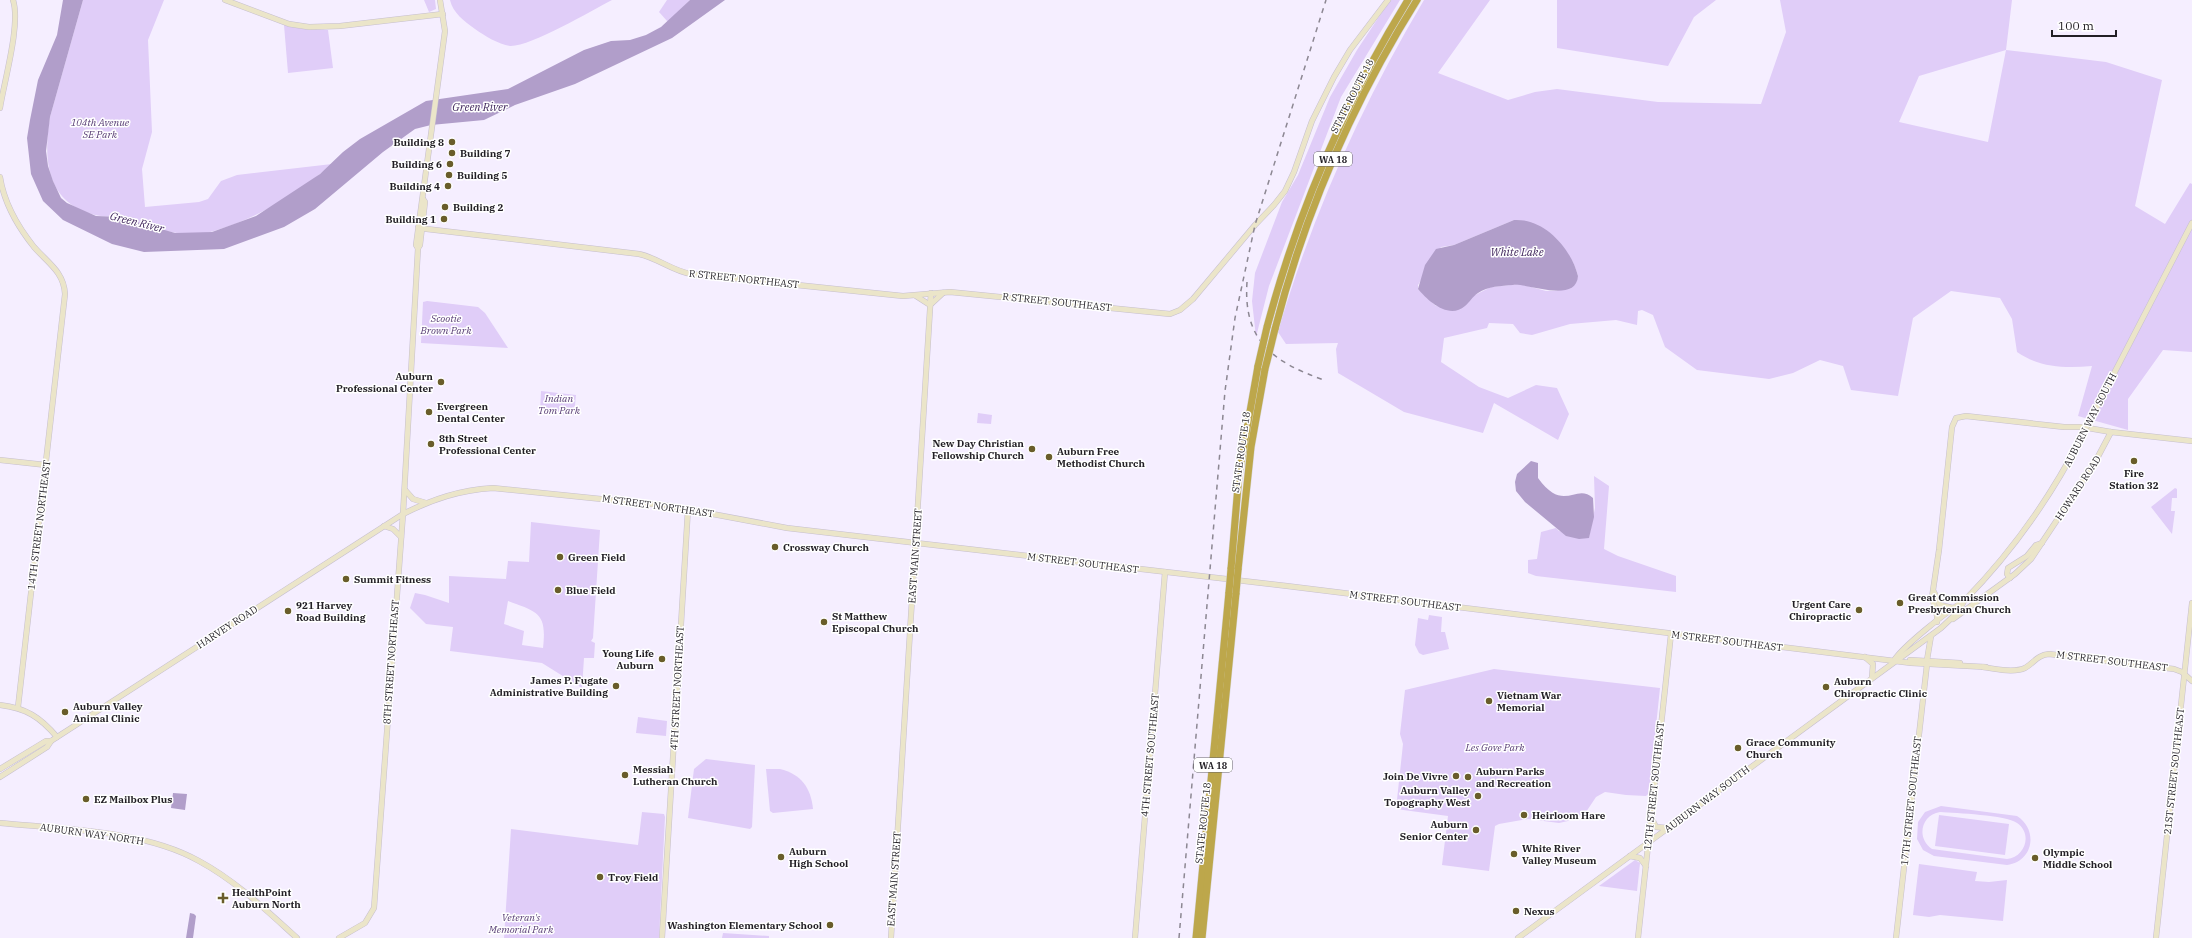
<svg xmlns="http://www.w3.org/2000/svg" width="2192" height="938" viewBox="0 0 2192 938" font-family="'IBM Plex Serif',serif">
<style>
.green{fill:#e0cdf8;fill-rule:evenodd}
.water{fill:#b19eca}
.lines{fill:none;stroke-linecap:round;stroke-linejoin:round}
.secondary-casing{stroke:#c6bfcf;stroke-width:6}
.highway-casing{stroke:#d7d7d8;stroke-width:8}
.secondary{stroke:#ebe5c9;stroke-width:5}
.highway{stroke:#bda74b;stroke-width:7}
.rail{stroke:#8c8792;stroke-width:1.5;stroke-dasharray:5 5;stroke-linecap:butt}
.secondary-bridge-casing{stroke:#c6bfcf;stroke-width:6;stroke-linecap:butt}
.highway-bridge-casing{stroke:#d7d7d8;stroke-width:8;stroke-linecap:butt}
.secondary-bridge{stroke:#ebe5c9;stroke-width:5}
.highway-bridge{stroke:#bda74b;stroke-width:7}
.poi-dot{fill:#695d2a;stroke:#fff;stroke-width:1.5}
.labels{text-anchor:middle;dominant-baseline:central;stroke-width:3;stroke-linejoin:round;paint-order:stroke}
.shield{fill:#fff;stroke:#646266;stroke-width:1}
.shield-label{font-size:9px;font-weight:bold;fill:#221f25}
.street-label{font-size:10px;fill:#221f25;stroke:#fff}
.park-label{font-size:10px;font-style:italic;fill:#573c74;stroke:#fff}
.poi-label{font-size:10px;font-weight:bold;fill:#221f25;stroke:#fff;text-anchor:start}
.water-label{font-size:11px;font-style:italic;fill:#3f255b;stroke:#fff}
</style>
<rect width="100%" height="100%" fill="#f5eeff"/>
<g class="green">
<path d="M83,0H164L148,40L152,132L142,169L145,207L199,202L208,199L221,181L237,175L332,164C297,194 258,218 214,231C184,240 155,228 128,219C117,215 106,218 95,215C46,203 43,159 50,117Z"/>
<path d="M416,0H435L436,9L429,12L424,0Z"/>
<path d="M450,0H612C591,11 530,47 510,46C498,44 485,36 475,29C464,21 453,13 450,0Z"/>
<path d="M667,0H690L668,22L659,12Z"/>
<path d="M1390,0H1400L1341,97L1269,286L1256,337L1252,301L1255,273L1282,202L1298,175L1330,97L1357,50Z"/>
<path d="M1424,0H1490L1438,73L1508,100L1535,92L1557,89L1658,102L1761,104L1786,32L1780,0H2012L2006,50L2106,62L2162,80L2135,206L2165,224L2190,183L2192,184V352L2163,350L2128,399V430L2078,416L2092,366C2065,368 2040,368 2017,352L2012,319L2000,298L1951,291L1913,318L1898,396L1851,390L1843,366L1820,360L1793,373L1769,379L1697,370L1665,347L1653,315L1642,310L1638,311L1637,325L1616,320L1570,324L1532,335L1520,333L1513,324L1489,323L1487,328L1444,338L1441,362L1479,387L1508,398L1536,385L1557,388L1569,414L1558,440L1494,403L1483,433L1404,412L1338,373L1336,349L1338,343L1286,344L1278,332C1312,215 1362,104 1424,0ZM2006,50L1988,142L1899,122L1919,76ZM1514,220C1541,220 1572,250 1578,276L1573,286L1557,291H1546L1520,284L1491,287L1473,296L1436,306L1418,289V285L1441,247L1454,245Z"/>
<path d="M1557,0H1716L1694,17L1668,66L1557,48Z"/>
<path d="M284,25L304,29L328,30L333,68L288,73Z"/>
<path d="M427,301L478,307L485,313L508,348L421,343L423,302Z"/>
<path d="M541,391L576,395L574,415L540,413Z"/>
<path d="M978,413L992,415L991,424L977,423Z"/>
<path d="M1594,476L1609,486L1604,549L1618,556L1676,576V592L1536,576L1528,573V560L1537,559L1541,532L1556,528L1559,531L1589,537L1595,508Z"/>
<path d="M2175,488L2177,489V498H2172L2171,511H2175L2172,534L2151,507Z"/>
<path d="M531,522L600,530L593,638L591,641L595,643L594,658H584L582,688L542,663L450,651L453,627L426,624L410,608L415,593L425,595L449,603V576L506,579L508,561L529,562ZM508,601C538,612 547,613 543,648L522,645L524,631L504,624Z"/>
<path d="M1429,615L1442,617L1441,632H1445L1449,649L1423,655L1419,653L1415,645L1418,618L1428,620Z"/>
<path d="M1494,669L1660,688L1649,793L1646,796L1626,795L1605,792L1596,797L1586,812L1568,821L1559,823L1528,819L1499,824L1495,826L1489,871L1442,865L1448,816L1396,809L1403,744L1400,734L1405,690Z"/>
<path d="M638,717L667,721L666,736L636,733Z"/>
<path d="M706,759L755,765L752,827L750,829L688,818L694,769Z"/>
<path d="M780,769C801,774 811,788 813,809L773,813L770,811L766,769Z"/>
<path d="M1941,806L2017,816C2039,830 2033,862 2007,865L1934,856L1923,850L1917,839L1918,822L1925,812ZM1940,812C1956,813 2006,815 2017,823C2033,834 2025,857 2007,859L1932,849C1916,838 1921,815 1940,812Z"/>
<path d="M642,812L664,814L665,817L659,938H504L511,829L638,845Z"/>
<path d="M1939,815L2009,824L2005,855L1935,846Z"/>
<path d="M1635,860L1640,863L1637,891L1599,886Z"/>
<path d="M1919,864L1977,872L1975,881L1989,882L2007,880L2003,921L1940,915L1929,917L1913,915Z"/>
<path d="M723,933L769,936V938H722Z"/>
</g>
<g class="water">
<path d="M63,0H83L50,117L46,151L48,166L53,181L61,198L67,203L96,216L120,217L175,233L212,232L256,216L320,174L343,152L360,139L426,101L508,89L584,50L611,41L630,40L646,35L661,27L690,0H725L672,38L575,84L515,105L484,120L431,125L415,129L383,152L315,209L284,227L224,249L144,252L112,244L63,220L43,201L31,174L27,138L30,120L38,80L57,35Z"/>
<path d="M1514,220C1544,218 1571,248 1578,276C1576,304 1528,283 1513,285C1501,286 1488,286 1478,293C1472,297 1470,302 1465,306C1449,320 1428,301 1418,289L1425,265L1436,249L1454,245Z"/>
<path d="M1531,461L1538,463V478C1564,514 1576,482 1593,498L1594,517L1589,538L1579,539L1566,536L1525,502L1516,491L1515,482L1517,474Z"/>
<path d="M173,793L187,794L185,810L171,808Z"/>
<path d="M190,913L194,914L196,916L193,938H186Z"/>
</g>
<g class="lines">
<defs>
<g id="secondary">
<path d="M225,0L289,24L309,27L340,26L443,14"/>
<path d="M0,108C4,82 21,24 13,0"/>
<path d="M0,177C4,203 18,227 34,247C48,263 64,272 65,294L18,707"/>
<path d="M418,228L639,254C658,258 672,271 691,274L903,296L950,292L1170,314L1180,310L1193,299L1255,225L1274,205L1285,191L1294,172L1312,121L1334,77L1350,50L1388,0"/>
<path d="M418,248L420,245L425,202L423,199"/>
<path d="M916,296L930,305L943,293"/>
<path d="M2094,412L2192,223"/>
<path d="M0,460L46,465"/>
<path d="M405,490L413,499L426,503"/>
<path d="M384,526L393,529L401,537"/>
<path d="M2010,578L2007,574L2008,568L2027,556L2036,545L2042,543"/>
<path d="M1934,592L1940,605L1953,608"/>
<path d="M1953,619L2015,574L2031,559L2093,466L2111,432"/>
<path d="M1937,622V616L1932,597L1939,550L1952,427L1956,418L1966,416L2064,427H2082L2111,432L2192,441"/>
<path d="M1865,657L1873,664L1872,677"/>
<path d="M1895,659C1905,645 1947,611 1963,602"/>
<path d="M1910,660L1960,663"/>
<path d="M1927,660L1931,636"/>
<path d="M1983,667C1995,669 2014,673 2025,668C2034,663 2037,655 2049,654L2174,669L2182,672L2192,681"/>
<path d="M0,705C26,708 40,717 57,737"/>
<path d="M0,769L46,741H51"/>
<path d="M0,777L47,747L51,741L403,514C433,499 460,490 493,488L670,506L787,528L1287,586L1911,663L1986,667"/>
<path d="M1652,819L1656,827L1668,828"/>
<path d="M0,823C63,829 144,830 199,861C236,881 266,910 297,938"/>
<path d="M1630,856L1640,858L1646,866"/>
<path d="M339,938L365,923L374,908L403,514L418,248L416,245L445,31L440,0"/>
<path d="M662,938L688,509"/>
<path d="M891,938L931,293"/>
<path d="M1135,938L1165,572"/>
<path d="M1518,938L1941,628L1958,612L1964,601C2011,553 2049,500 2080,440"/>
<path d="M1638,938L1671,634"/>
<path d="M1896,938L1927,664"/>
<path d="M2156,938L2192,603"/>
</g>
<g id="highway">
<path d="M1267,327C1298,211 1345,102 1408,0"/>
<path d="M1275,329C1305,212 1353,102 1417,0"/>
<path d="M1231,569L1239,474L1258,366"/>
<path d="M1238,570L1251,447L1265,369"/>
<path d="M1196,938L1229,592"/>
<path d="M1202,938L1236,593"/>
</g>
</defs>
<use href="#secondary" class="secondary-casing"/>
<use href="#highway" class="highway-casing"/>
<use href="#secondary" class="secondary"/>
<use href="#highway" class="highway"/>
<g class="rail">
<path d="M1247,282C1243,341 1273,362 1324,380"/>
<path d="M1179,938L1225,391L1235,318L1255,225L1326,0"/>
</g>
<defs>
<path id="secondary-bridge" d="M2080,440L2094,412"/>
<g id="highway-bridge">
<path d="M1258,366L1267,327"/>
<path d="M1265,369L1275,329"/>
<path d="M1229,592L1231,569"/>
<path d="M1236,593L1238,570"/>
</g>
</defs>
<use href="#secondary-bridge" class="secondary-bridge-casing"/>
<use href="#highway-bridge" class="highway-bridge-casing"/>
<use href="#secondary-bridge" class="secondary-bridge"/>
<use href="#highway-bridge" class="highway-bridge"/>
</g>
<g class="poi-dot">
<circle cx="452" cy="142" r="4"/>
<circle cx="452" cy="153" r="4"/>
<circle cx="450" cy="164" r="4"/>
<circle cx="449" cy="175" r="4"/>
<circle cx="448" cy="186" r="4"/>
<circle cx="445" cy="207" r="4"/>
<circle cx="444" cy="219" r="4"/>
<circle cx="441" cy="382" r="4"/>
<circle cx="429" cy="412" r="4"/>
<circle cx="431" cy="444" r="4"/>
<circle cx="1032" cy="449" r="4"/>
<circle cx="1049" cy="457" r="4"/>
<circle cx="2134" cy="461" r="4"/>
<circle cx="775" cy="547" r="4"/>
<circle cx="560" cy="557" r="4"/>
<circle cx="346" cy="579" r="4"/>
<circle cx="558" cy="590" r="4"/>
<circle cx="1900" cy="603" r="4"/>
<circle cx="1859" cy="610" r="4"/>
<circle cx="288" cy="611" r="4"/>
<circle cx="824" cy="622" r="4"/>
<circle cx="662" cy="659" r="4"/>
<circle cx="616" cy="686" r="4"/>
<circle cx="1826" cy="687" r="4"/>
<circle cx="1489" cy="701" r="4"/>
<circle cx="65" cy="712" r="4"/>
<circle cx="1738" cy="748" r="4"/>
<circle cx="625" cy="775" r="4"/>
<circle cx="1456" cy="776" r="4"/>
<circle cx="1468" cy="777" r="4"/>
<circle cx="1478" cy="796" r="4"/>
<circle cx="86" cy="799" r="4"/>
<circle cx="1524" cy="815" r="4"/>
<circle cx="1476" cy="830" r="4"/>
<circle cx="1514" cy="854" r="4"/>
<circle cx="781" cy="857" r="4"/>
<circle cx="2035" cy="858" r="4"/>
<circle cx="600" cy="877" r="4"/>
<path d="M221 892h4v4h4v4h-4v4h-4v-4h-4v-4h4z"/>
<circle cx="1516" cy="911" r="4"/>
<circle cx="830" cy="925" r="4"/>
</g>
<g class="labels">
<g class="shield">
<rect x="1314" y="152" width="38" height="14" rx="3"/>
<rect x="1194" y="758" width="38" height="14" rx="3"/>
</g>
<g class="shield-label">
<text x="1333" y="159">WA 18</text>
<text x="1213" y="765">WA 18</text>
</g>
<g class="street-label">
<text transform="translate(1352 96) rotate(-63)">STATE ROUTE 18</text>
<text transform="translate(744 279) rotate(6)">R STREET NORTHEAST</text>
<text transform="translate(1057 302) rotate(6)">R STREET SOUTHEAST</text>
<text transform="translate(2090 420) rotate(-63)">AUBURN WAY SOUTH</text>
<text transform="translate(1241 452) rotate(-82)">STATE ROUTE 18</text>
<text transform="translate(2078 488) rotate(-57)">HOWARD ROAD</text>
<text transform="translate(658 506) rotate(8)">M STREET NORTHEAST</text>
<text transform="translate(39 525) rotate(-83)">14TH STREET NORTHEAST</text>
<text transform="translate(915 556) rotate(-86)">EAST MAIN STREET</text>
<text transform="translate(1083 563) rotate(7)">M STREET SOUTHEAST</text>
<text transform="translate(1405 601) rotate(7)">M STREET SOUTHEAST</text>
<text transform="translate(227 627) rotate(-33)">HARVEY ROAD</text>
<text transform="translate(1727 641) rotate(7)">M STREET SOUTHEAST</text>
<text transform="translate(2112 661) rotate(7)">M STREET SOUTHEAST</text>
<text transform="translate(391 662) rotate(-86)">8TH STREET NORTHEAST</text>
<text transform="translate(677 688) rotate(-87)">4TH STREET NORTHEAST</text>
<text transform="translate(1150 755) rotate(-85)">4TH STREET SOUTHEAST</text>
<text transform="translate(2174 771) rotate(-84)">21ST STREET SOUTHEAST</text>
<text transform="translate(1654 786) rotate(-84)">12TH STREET SOUTHEAST</text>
<text transform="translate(1707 799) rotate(-37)">AUBURN WAY SOUTH</text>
<text transform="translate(1911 801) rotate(-84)">17TH STREET SOUTHEAST</text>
<text transform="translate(1203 823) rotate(-84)">STATE ROUTE 18</text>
<text transform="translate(92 834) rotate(8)">AUBURN WAY NORTH</text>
<text transform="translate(894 879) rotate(-86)">EAST MAIN STREET</text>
</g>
<g class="park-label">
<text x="100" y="122">104th Avenue<tspan x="100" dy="12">SE Park</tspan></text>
<text x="446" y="318">Scootie<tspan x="446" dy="12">Brown Park</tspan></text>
<text x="559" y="398">Indian<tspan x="559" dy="12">Tom Park</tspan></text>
<text x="1495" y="747">Les Gove Park</text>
<text x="521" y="917">Veteran's<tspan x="521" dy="12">Memorial Park</tspan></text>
</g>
<g class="poi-label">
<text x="444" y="142" text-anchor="end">Building 8</text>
<text x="460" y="153">Building 7</text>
<text x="442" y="164" text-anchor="end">Building 6</text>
<text x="457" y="175">Building 5</text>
<text x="440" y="186" text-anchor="end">Building 4</text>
<text x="453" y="207">Building 2</text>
<text x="436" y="219" text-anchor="end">Building 1</text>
<text x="433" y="376" text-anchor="end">Auburn<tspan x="433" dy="12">Professional Center</tspan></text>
<text x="437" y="406">Evergreen<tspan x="437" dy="12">Dental Center</tspan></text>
<text x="439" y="438">8th Street<tspan x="439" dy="12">Professional Center</tspan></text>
<text x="1024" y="443" text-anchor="end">New Day Christian<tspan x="1024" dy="12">Fellowship Church</tspan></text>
<text x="1057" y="451">Auburn Free<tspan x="1057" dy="12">Methodist Church</tspan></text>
<text x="2134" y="473" text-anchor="middle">Fire<tspan x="2134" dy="12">Station 32</tspan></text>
<text x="783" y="547">Crossway Church</text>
<text x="568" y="557">Green Field</text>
<text x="354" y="579">Summit Fitness</text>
<text x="566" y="590">Blue Field</text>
<text x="1908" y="597">Great Commission<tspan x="1908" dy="12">Presbyterian Church</tspan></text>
<text x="1851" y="604" text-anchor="end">Urgent Care<tspan x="1851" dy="12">Chiropractic</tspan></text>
<text x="296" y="605">921 Harvey<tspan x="296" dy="12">Road Building</tspan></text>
<text x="832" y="616">St Matthew<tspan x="832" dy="12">Episcopal Church</tspan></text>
<text x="654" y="653" text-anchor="end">Young Life<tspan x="654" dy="12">Auburn</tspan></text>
<text x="608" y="680" text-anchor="end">James P. Fugate<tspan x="608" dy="12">Administrative Building</tspan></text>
<text x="1834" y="681">Auburn<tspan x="1834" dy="12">Chiropractic Clinic</tspan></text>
<text x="1497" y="695">Vietnam War<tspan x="1497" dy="12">Memorial</tspan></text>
<text x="73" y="706">Auburn Valley<tspan x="73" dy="12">Animal Clinic</tspan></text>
<text x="1746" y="742">Grace Community<tspan x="1746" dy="12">Church</tspan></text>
<text x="633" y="769">Messiah<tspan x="633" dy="12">Lutheran Church</tspan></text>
<text x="1476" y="771">Auburn Parks<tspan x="1476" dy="12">and Recreation</tspan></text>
<text x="1448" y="776" text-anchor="end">Join De Vivre</text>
<text x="1470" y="790" text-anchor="end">Auburn Valley<tspan x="1470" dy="12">Topography West</tspan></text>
<text x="94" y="799">EZ Mailbox Plus</text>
<text x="1532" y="815">Heirloom Hare</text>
<text x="1468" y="824" text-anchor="end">Auburn<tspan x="1468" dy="12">Senior Center</tspan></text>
<text x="1522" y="848">White River<tspan x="1522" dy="12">Valley Museum</tspan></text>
<text x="789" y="851">Auburn<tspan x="789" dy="12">High School</tspan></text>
<text x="2043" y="852">Olympic<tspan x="2043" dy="12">Middle School</tspan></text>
<text x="608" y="877">Troy Field</text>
<text x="232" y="892">HealthPoint<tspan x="232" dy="12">Auburn North</tspan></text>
<text x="1524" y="911">Nexus</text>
<text x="822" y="925" text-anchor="end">Washington Elementary School</text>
</g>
<g class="water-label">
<text x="480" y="107">Green River</text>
<text transform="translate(137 222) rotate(14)">Green River</text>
<text x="1517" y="252">White Lake</text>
</g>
</g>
<path d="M2052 30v6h64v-6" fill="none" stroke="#221f25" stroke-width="2"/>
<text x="2058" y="30" font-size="12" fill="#221f25" stroke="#ffffff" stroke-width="3" paint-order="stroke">100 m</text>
</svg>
